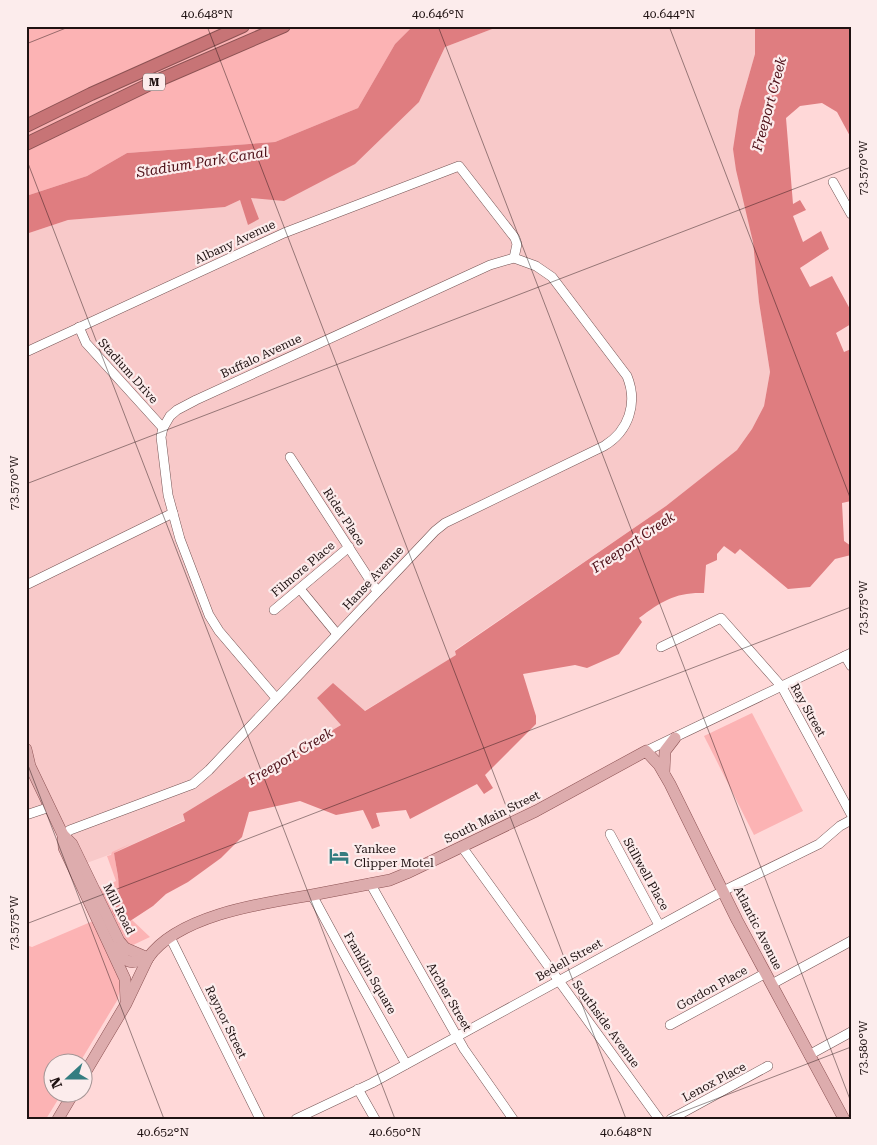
<svg xmlns="http://www.w3.org/2000/svg" width="877" height="1145" viewBox="0 0 877 1145" font-family="'Roboto Serif',serif">
<style>
.built{fill:#f8c9c9}
.green{fill:#fcb3b4}
.water{fill:#df7d80}
.lines{fill:none;stroke-linecap:round;stroke-linejoin:round}
.minor-casing{stroke:#745454;stroke-width:10}
.major-casing{stroke:#8c5253;stroke-width:12}
.highway-casing{stroke:#8c5253;stroke-width:14}
.minor{stroke:#fff;stroke-width:9}
.major{stroke:#ddacad;stroke-width:11}
.highway{stroke:#c77476;stroke-width:12}
.ticks{fill:none;stroke:#1f1212;stroke-width:1;stroke-opacity:0.45}
.labels{text-anchor:middle;dominant-baseline:central;stroke-width:4.5;stroke-linejoin:round;paint-order:stroke}
.shield{fill:#fcecec;stroke:#615353;stroke-width:1}
.shield-label{font-size:11px;font-weight:bold;fill:#1f1212}
.street-label{font-size:12px;fill:#1f1212;stroke:#fcecec}
.poi-label{font-size:12px;fill:#1f1212;stroke:#fcecec;text-anchor:start}
.water-label{font-size:14px;font-style:italic;fill:#4d0f17;stroke:#fcecec}
.neatline{fill:none;stroke:#1f1212;stroke-width:2}
.ticks-label{font-size:12px;text-anchor:middle;fill:#1f1212}
</style>
<rect width="100%" height="100%" fill="#ffd8d8"/>
<path class="built" d="M500,26H755V54L739,110L759,302L770,372L764,406L752,429L737,450L666,506L455,650L457,655L259,774L254,770L183,814L185,820L114,853L84,864L54,805L26,814V234L68,220L225,207L240,200L249,225L250,198L419,102L445,47Z"/>
<g class="green">
<path d="M26,26H226L130,70L26,120Z"/>
<path d="M258,26H268L157,75L26,138V132L169,64Z"/>
<path d="M296,26H413L395,44L358,108L275,142L127,153L87,176L26,196V150L129,99Z"/>
<path d="M752,713L803,811L754,835L704,736Z"/>
<path d="M130,844L114,853L120,889L116,904L119,917L124,925L132,920L150,937L133,945L129,944L124,939L99,886L105,892L113,889L112,883L116,881L107,856L111,855L112,852Z"/>
<path d="M93,921L121,982L118,999L80,1062H52V1092L62,1093L46,1119H26V945L32,947Z"/>
</g>
<g class="water">
<path d="M413,26H500L445,47L419,102L355,164L284,201L251,198L259,219L248,225L240,200L225,207L68,220L26,234V196L87,176L127,153L275,142L358,108L395,44Z"/>
<path d="M755,26H851V138L837,112L822,103L800,106L786,118L793,204L800,200L806,210L793,216L803,242L821,231L829,249L800,268L810,287L832,276L851,311V324L836,333L844,352L851,349V501L842,503L844,541L851,546V555L835,559L810,587L788,589L740,549L735,554L724,546L717,554V560L706,565L704,593C676,592 662,601 639,618L642,622L619,654L587,668L575,665L523,674L536,716V724L485,775L493,788L484,794L477,784L410,819L406,810L376,813L380,826L372,829L363,810L336,815L300,801L249,812L242,837L221,858L188,882L166,894L153,906L124,925L119,917H115L112,911C124,890 117,875 114,853L185,821L183,814L255,770L259,774L341,725L317,698L333,683L365,711L456,655L455,651L666,506L737,450L752,429L764,406L770,372L759,302L753,242L736,170L733,149L739,110L755,54Z"/>
</g>
<g class="lines">
<defs>
<g id="minor">
<path d="M833,182L851,214"/>
<path d="M79,327L86,343L163,428"/>
<path d="M26,352L284,233L459,166L515,238L517,244L514,258"/>
<path d="M290,457L377,591"/>
<path d="M26,585L173,513"/>
<path d="M300,589L337,634"/>
<path d="M274,610L349,547"/>
<path d="M661,647L721,618L782,687L851,814"/>
<path d="M845,656L851,666"/>
<path d="M646,751L851,653"/>
<path d="M26,815L50,807"/>
<path d="M610,834L659,925"/>
<path d="M63,835L70,830L193,784L209,770L435,531L445,523L604,446C629,431 638,403 627,376L552,277L536,266L514,258L490,265L196,400L177,410L170,416L163,428L161,437L168,495L180,539L209,615L219,631L276,698"/>
<path d="M462,847L659,1119"/>
<path d="M370,883L464,1049L513,1119"/>
<path d="M312,895L344,954L406,1064"/>
<path d="M170,937L260,1119"/>
<path d="M772,984L851,941"/>
<path d="M670,1025L766,973"/>
<path d="M809,1055L851,1032"/>
<path d="M358,1089L375,1119"/>
<path d="M296,1119L372,1083L723,891L819,844L840,826L851,820"/>
<path d="M671,1119L768,1066"/>
</g>
<g id="major">
<path d="M26,749L30,766L63,835L72,844L119,941L125,948L148,958"/>
<path d="M664,773L665,751L675,738"/>
<path d="M63,835L64,848L125,979L126,1002"/>
<path d="M114,947C125,963 130,965 148,958"/>
<path d="M82,1078L126,1004L148,958C178,915 263,903 312,895C338,890 364,885 390,880L407,873L536,811L646,751L659,765L670,784L737,920L844,1119"/>
<path d="M58,1119L74,1092"/>
</g>
<g id="highway">
<path d="M26,126L91,94L243,26"/>
<path d="M26,144L152,83L284,26"/>
</g>
</defs>
<use href="#minor" class="minor-casing"/>
<use href="#major" class="major-casing"/>
<use href="#highway" class="highway-casing"/>
<use href="#minor" class="minor"/>
<use href="#major" class="major"/>
<use href="#highway" class="highway"/>
</g>
<path class="ticks" d="M207,26L626,1119M438,26L851,1102M669,26L851,500M26,44L71,26M26,158L395,1119M26,484L851,167M26,760L164,1119M26,924L851,607M664,1119L851,1047"/>
<defs>
<symbol id="hotel-bare" viewBox="-9 -9 18 18"><path d="M-6-4.5h1.5V1H6V5H4.5V3h-9V5H-6ZM-4 0a1.8 1.8 0 1 1 3.6 0ZM.5 0V-2.5h3Q6-2.5 6 0Z" fill="#347d80" stroke="#fcecec" stroke-width="2.5" paint-order="stroke"/></symbol>
</defs>
<g fill-rule="evenodd">
<use href="#hotel-bare" x="325" y="842" width="28" height="28"/>
</g>
<g class="labels">
<rect class="shield" x="143" y="73.5" width="22" height="17" rx="4"/>
<g class="shield-label">
<text x="154" y="82">M</text>
</g>
<g class="street-label">
<text transform="translate(235 242) rotate(-25)">Albany Avenue</text>
<text transform="translate(261 356) rotate(-25)">Buffalo Avenue</text>
<text transform="translate(128 371) rotate(48)">Stadium Drive</text>
<text transform="translate(344 517) rotate(57)">Rider Place</text>
<text transform="translate(303 569) rotate(-40)">Filmore Place</text>
<text transform="translate(373 578) rotate(-47)">Hanse Avenue</text>
<text transform="translate(808 710) rotate(61)">Ray Street</text>
<text transform="translate(492 817) rotate(-26)">South Main Street</text>
<text transform="translate(646 874) rotate(61)">Stillwell Place</text>
<text transform="translate(119 909) rotate(63)">Mill Road</text>
<text transform="translate(758 928) rotate(63)">Atlantic Avenue</text>
<text transform="translate(569 960) rotate(-29)">Bedell Street</text>
<text transform="translate(370 973) rotate(60)">Franklin Square</text>
<text transform="translate(712 988) rotate(-29)">Gordon Place</text>
<text transform="translate(449 997) rotate(60)">Archer Street</text>
<text transform="translate(226 1022) rotate(64)">Raynor Street</text>
<text transform="translate(606 1024) rotate(54)">Southside Avenue</text>
<text transform="translate(714 1082) rotate(-28)">Lenox Place</text>
</g>
<g class="poi-label">
<text x="354" y="849">Yankee<tspan x="354" dy="14">Clipper Motel</tspan></text>
</g>
<g class="water-label">
<text transform="translate(769 104) rotate(-75)">Freeport Creek</text>
<text transform="translate(202 162) rotate(-9)">Stadium Park Canal</text>
<text transform="translate(633 542) rotate(-34)">Freeport Creek</text>
<text transform="translate(290 756) rotate(-31)">Freeport Creek</text>
</g>
</g>
<rect width="877" height="1145" fill="none" stroke="#fcecec" stroke-width="55"/>
<g transform="translate(68 1078) rotate(249)"><circle r="24" fill="#fcecec" stroke="#a49595"/>
<path d="M0-4L9 19L0 12L-9 19Z" fill="#347d80"/>
<text y="-8" font-size="14" font-weight="bold" text-anchor="middle" fill="#1f1212">N</text>
</g>
<rect x="28" y="28" width="822" height="1090" class="neatline"/>
<g class="ticks-label">
<text x="207" y="18">40.648°N</text>
<text x="438" y="18">40.646°N</text>
<text x="669" y="18">40.644°N</text>
<text transform="translate(863 168) rotate(-90)" y="4">73.570°W</text>
<text transform="translate(14 483) rotate(-90)" y="4">73.570°W</text>
<text transform="translate(863 608) rotate(-90)" y="4">73.575°W</text>
<text transform="translate(14 923) rotate(-90)" y="4">73.575°W</text>
<text transform="translate(863 1048) rotate(-90)" y="4">73.580°W</text>
<text x="163" y="1136">40.652°N</text>
<text x="395" y="1136">40.650°N</text>
<text x="626" y="1136">40.648°N</text>
</g>
</svg>
